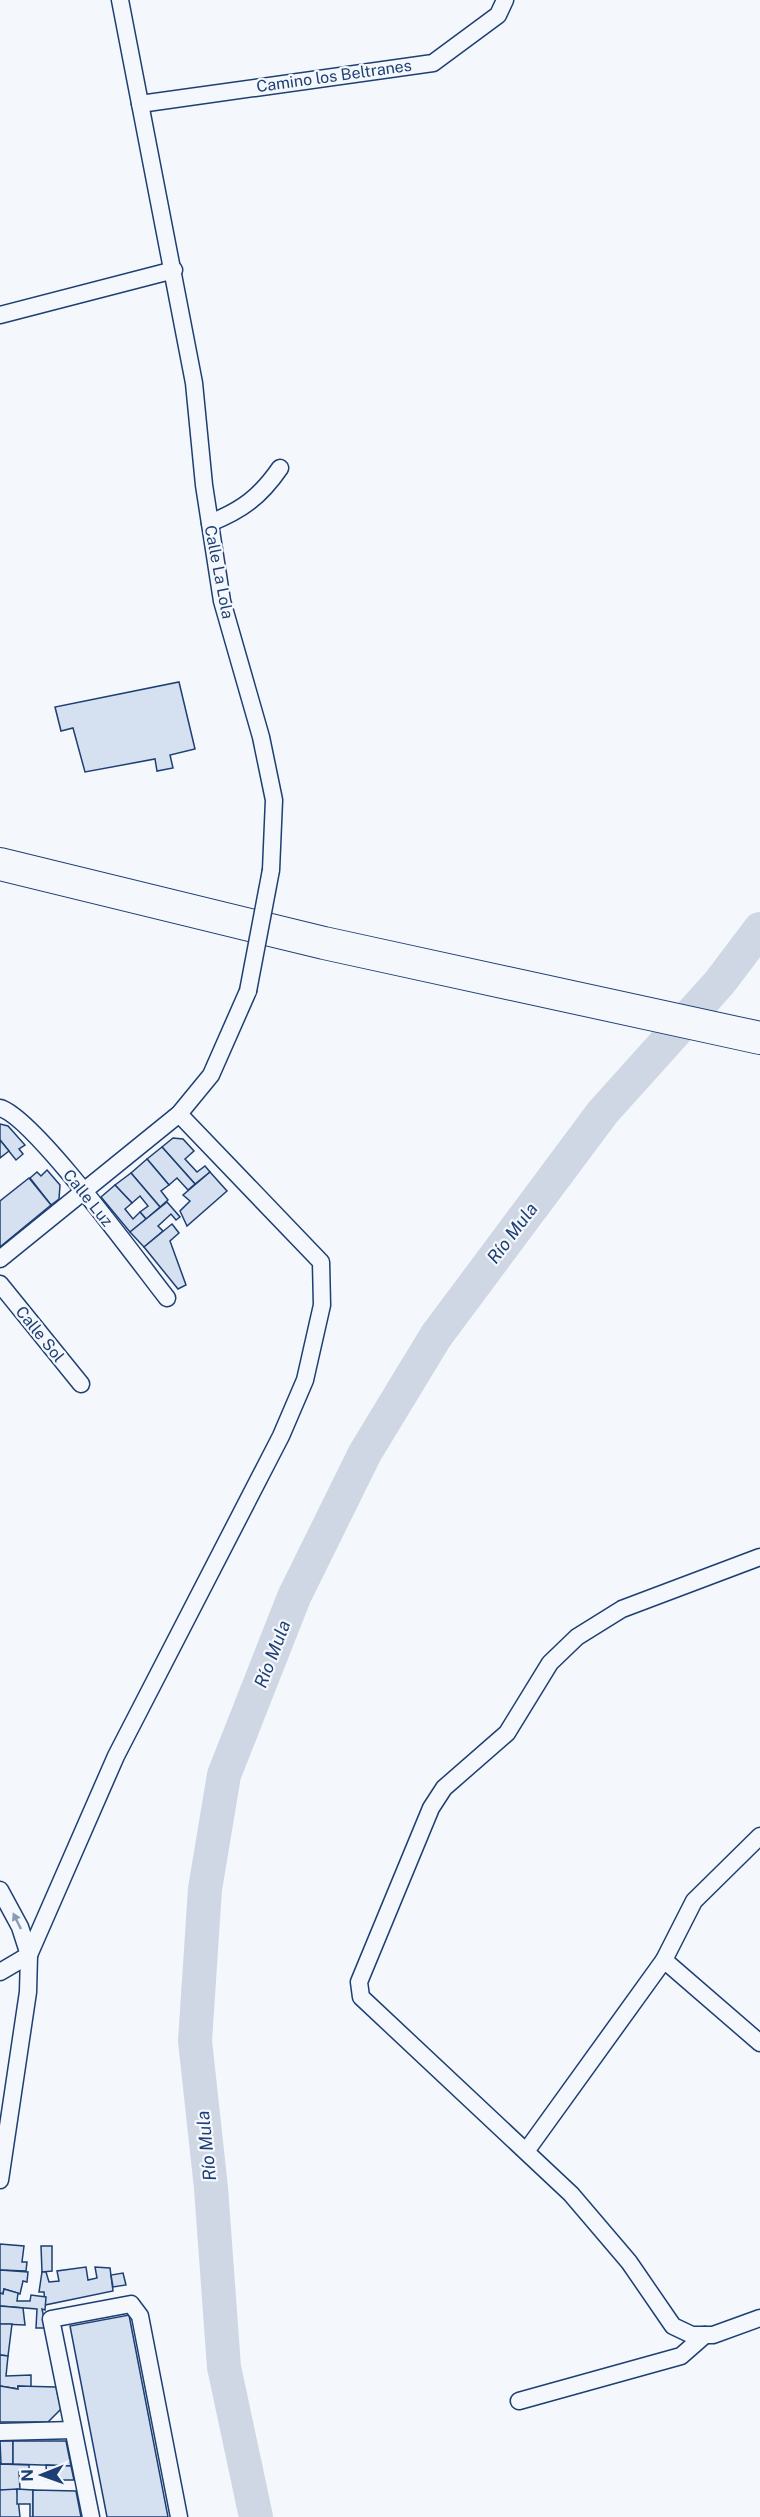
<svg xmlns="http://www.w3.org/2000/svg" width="760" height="2517" viewBox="0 0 760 2517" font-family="'Public Sans',sans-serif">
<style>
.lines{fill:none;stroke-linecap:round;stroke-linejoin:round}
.river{stroke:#cfd7e4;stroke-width:34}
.building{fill:#d5e0f0;stroke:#1d3f73;stroke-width:1.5}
.street-casing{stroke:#1d3f73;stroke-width:19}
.highway-casing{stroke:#1d3f73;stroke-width:34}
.street{stroke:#f4f7fb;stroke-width:16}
.highway{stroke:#f4f7fb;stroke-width:32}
.street-bridge-casing{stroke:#1d3f73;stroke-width:19;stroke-linecap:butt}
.street-bridge{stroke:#f4f7fb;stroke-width:16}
.oneway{fill:#889bb7}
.labels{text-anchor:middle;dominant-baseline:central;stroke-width:4.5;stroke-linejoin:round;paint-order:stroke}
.street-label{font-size:16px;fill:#1d3f73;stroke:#f4f7fb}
.water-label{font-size:18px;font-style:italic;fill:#1d3f73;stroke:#f4f7fb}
</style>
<rect width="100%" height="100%" fill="#f4f7fb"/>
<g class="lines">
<path class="river" d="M256,2517L224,2367L211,2188L195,2041L205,1889L224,1775L294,1597L365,1453L436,1336L603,1112L720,982L760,929"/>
</g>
<g class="building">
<path d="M179,682L195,749L170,755L173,768L157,771L155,759L85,772L73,728L61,731L55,707Z"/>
<path d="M0,1124L8,1126L25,1145L19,1149L23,1154L16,1160L0,1140Z"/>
<path d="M173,1138L183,1139L194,1151L185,1159L197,1172L205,1166L210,1172L195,1184L162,1147Z"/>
<path d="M0,1140L9,1151L0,1158Z"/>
<path d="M162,1147L195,1184L188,1190L177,1178L169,1185L147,1159Z"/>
<path d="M147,1159L169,1185L161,1191L168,1200L160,1207L131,1173Z"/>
<path d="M47,1170L60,1185L59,1199L51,1205L30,1178L37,1172L41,1176Z"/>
<path d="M210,1172L227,1191L187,1226L180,1211L190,1201L183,1195Z"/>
<path d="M131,1173L160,1207L146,1219L140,1212L148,1206L140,1196L132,1203L115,1185Z"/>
<path d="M29,1178L51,1205L0,1247V1201Z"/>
<path d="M115,1185L132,1203L125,1209L133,1219L140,1212L146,1219L130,1232L101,1197Z"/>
<path d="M167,1202L180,1217L176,1220L171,1214L158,1226L163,1231L144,1247L130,1232Z"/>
<path d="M172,1224L179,1233L170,1241L186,1285L178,1289L144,1247Z"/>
<path d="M0,2244L24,2246L22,2262H27L26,2271L0,2270Z"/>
<path d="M41,2246H52V2271L42,2272Z"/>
<path d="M86,2267L88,2280L97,2278L95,2267L110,2268L113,2291L45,2305L44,2292H39L42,2272H46L49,2282L59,2281L57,2271Z"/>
<path d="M0,2270L28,2272L27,2282L23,2281L20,2294L4,2289L3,2294L0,2293Z"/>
<path d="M123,2273L126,2285L113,2287L111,2275Z"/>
<path d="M4,2289L18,2293L17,2301H30L31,2295L46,2297L45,2310L42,2309L46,2328H36L37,2309L0,2306V2293L3,2294Z"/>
<path d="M0,2306L23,2308L25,2325L0,2324Z"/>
<path d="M129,2315L168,2517H107L70,2326Z"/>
<path d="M0,2324H12L8,2356L0,2355Z"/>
<path d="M0,2355L8,2356L6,2376L31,2375V2387L18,2386V2389L0,2386Z"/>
<path d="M0,2386L18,2389V2386L56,2387L61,2409L48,2422H0Z"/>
<path d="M0,2441H13V2464H1Z"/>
<path d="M13,2441H66L71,2466L13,2464Z"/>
<path d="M0,2462L1,2464L29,2465V2472H19L20,2490H0Z"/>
<path d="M46,2465L71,2466L74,2480H47Z"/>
<path d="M17,2489L20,2517H0V2490Z"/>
<path d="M17,2489L33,2490V2517H30V2504H17Z"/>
<path d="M33,2490L76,2491L81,2517H33Z"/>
</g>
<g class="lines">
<defs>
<g id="street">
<path d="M120,0L194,383L204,485L222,601L261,737L274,800L271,870"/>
<path d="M140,104L433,63L498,15L505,0"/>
<path d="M0,315L174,270"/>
<path d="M210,523C242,510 260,497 280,468"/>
<path d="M0,1108C33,1116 140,1264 167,1298"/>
<path d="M0,1259L179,1114L211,1075L248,991"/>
<path d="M0,1284L81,1384"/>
<path d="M760,1557L622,1609L577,1637L550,1663L507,1733L444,1788L431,1808L359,1982L361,1997L571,2194L629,2262L673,2326L692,2335H713L760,2318"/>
<path d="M0,1890L20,1927L29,1955"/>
<path d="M664,1960L694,1901L760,1836"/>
<path d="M0,1972L29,1955"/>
<path d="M527,2150L664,1960L760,2043"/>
<path d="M0,2180L28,1992L29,1955L116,1756L281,1436L305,1380L322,1305L321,1262L179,1114"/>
<path d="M519,2401L681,2356L705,2335"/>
<path d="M0,2432L73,2430"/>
<path d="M91,2517L51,2319L131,2304L140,2316L179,2517"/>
</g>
<path id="highway" d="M0,864L324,943L760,1038"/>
</defs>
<use href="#street" class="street-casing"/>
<use href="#highway" class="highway-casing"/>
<use href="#street" class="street"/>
<use href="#highway" class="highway"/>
<defs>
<path id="street-bridge" d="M248,991L271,870"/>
</defs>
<use href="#street-bridge" class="street-bridge-casing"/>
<use href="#street-bridge" class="street-bridge"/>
</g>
<defs><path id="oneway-solid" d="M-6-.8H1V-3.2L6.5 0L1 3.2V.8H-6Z" transform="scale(1.5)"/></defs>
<use class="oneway" href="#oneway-solid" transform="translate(17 1921) rotate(-116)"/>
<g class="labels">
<g class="street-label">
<text transform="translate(334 76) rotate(-8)">Camino los Beltranes</text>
<text transform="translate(219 572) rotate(79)">Calle La Lola</text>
<text transform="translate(88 1198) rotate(51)">Calle Luz</text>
<text transform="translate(40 1334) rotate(51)">Calle Sol</text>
</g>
<g class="water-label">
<text transform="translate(512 1233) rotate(-53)">Río Mula</text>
<text transform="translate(272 1654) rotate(-69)">Río Mula</text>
<text transform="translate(206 2146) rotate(-96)">Río Mula</text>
</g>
</g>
<g transform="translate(42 2475) rotate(269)" stroke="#f4f7fb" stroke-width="4.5" paint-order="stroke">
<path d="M0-4.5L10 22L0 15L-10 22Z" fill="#1d3f73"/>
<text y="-9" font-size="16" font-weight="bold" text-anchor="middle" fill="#1d3f73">N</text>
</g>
</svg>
